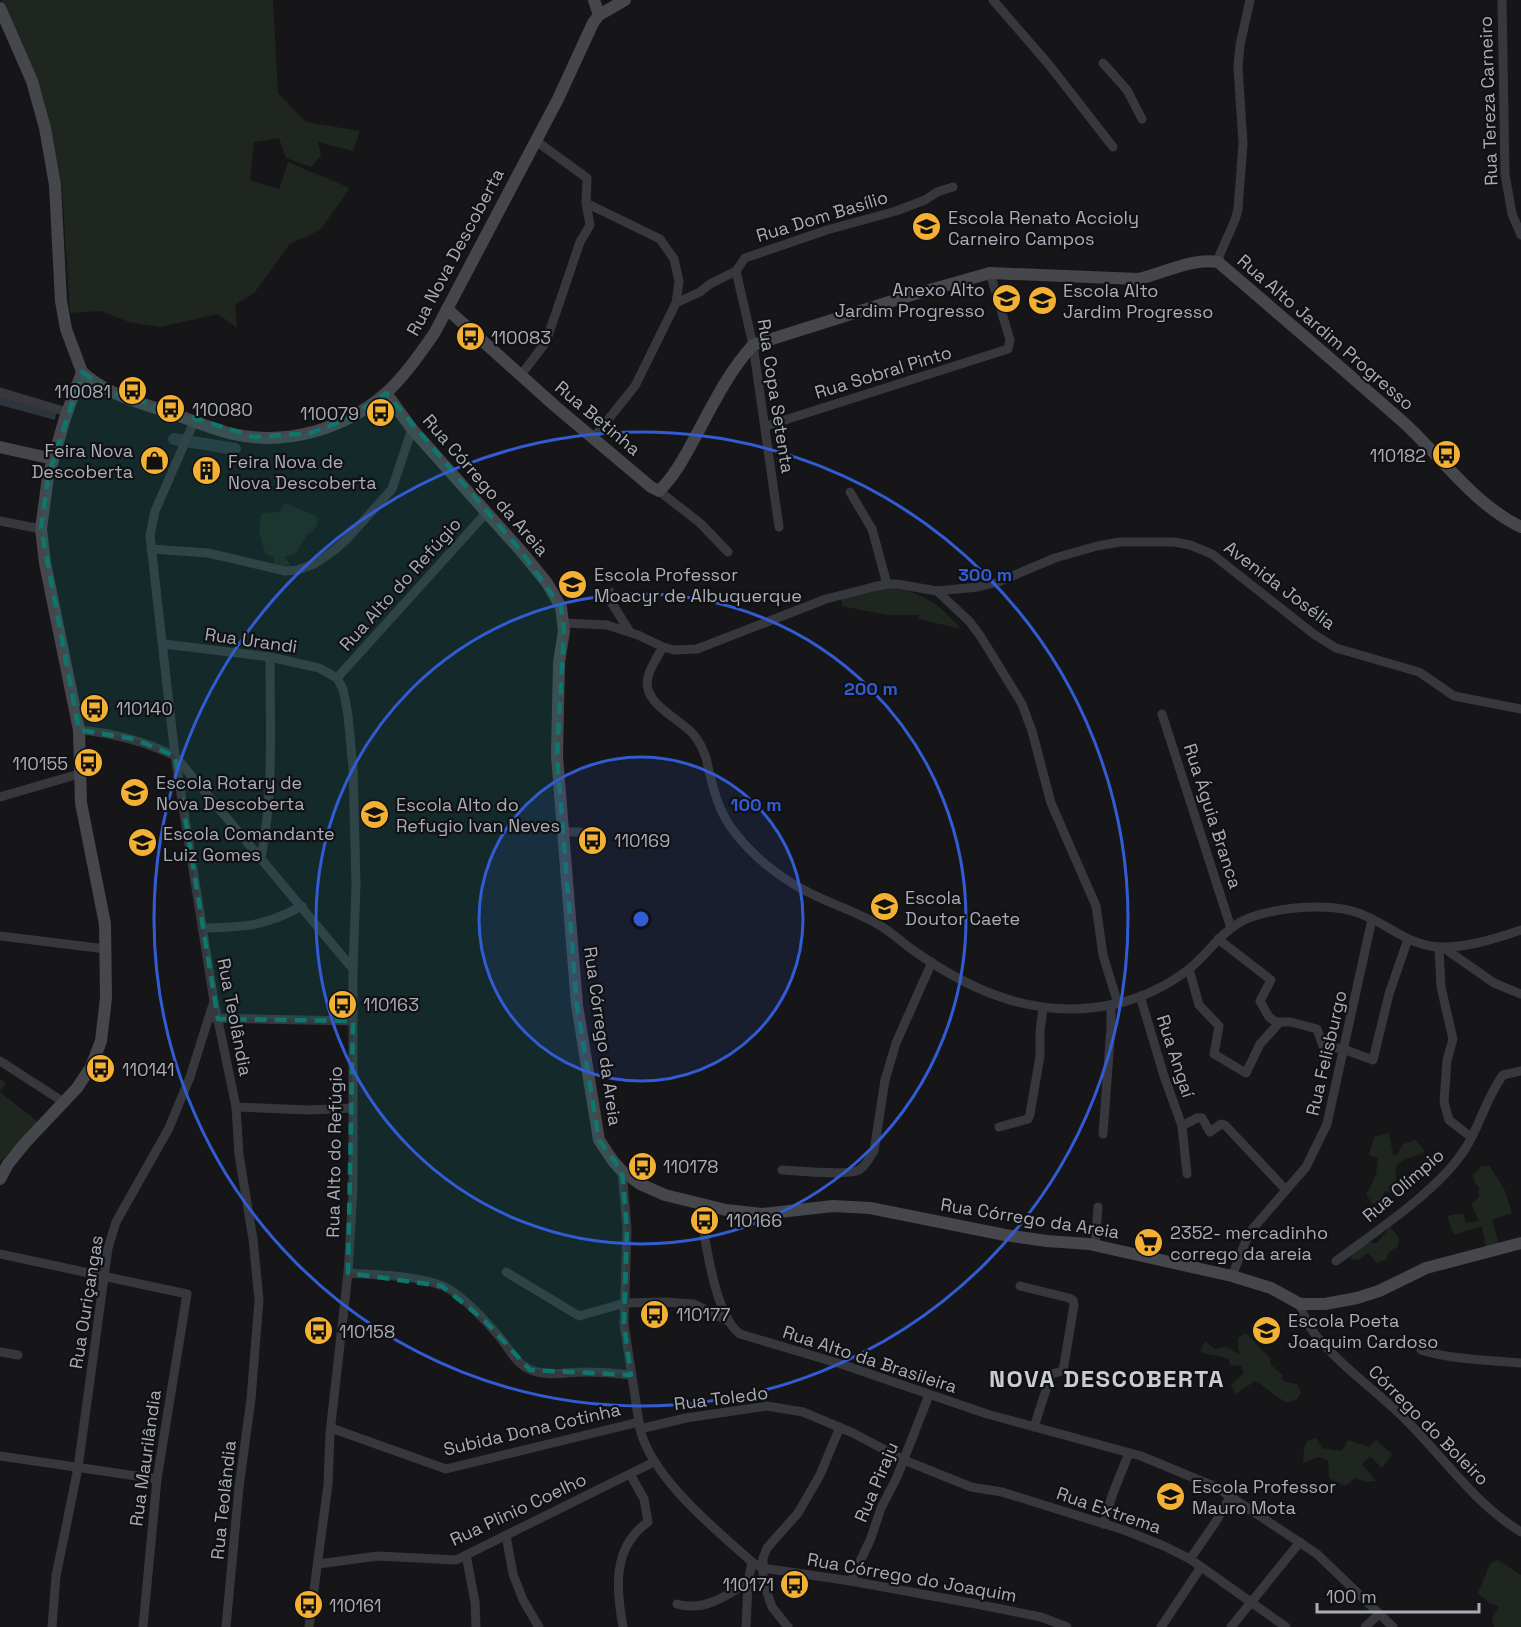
<svg xmlns="http://www.w3.org/2000/svg" width="1521" height="1627" viewBox="0 0 1521 1627" font-family="'Space Grotesk',sans-serif">
<style>
.green{fill:#1e261f}
.water{fill:#2c353c}
.lines{fill:none;stroke-linecap:round;stroke-linejoin:round}
.canal{stroke:#2c353c;stroke-width:12}
.street{stroke:#37383d;stroke-width:9}
.secondary{stroke:#45474d;stroke-width:12}
.marked{fill:#0f766e;fill-opacity:0.2;stroke:#0f766e;stroke-width:4.5;stroke-dasharray:12 8;stroke-linejoin:round}
.ring{fill:none;stroke:#325cd3;stroke-width:3}
.labels{text-anchor:middle;dominant-baseline:central;stroke-width:4.5;stroke-linejoin:round;paint-order:stroke}
.street-label{font-size:18px;fill:#a8adb8;stroke:#111113}
.poi-label{font-size:18px;fill:#a8adb8;stroke:#111113;text-anchor:start}
.district-label{font-size:24px;font-weight:bold;letter-spacing:1.5px;fill:#c9ccd4;stroke:#111113}
.centre{fill:#325cd3;stroke:#111113;stroke-width:3}
.ring-label{font-size:18px;text-anchor:middle;font-weight:bold;fill:#325cd3;stroke:#111113;stroke-width:4.5;stroke-linejoin:round;paint-order:stroke}
</style>
<rect width="100%" height="100%" fill="#161618"/>
<g class="green">
<path d="M1,0H273L278,93L306,122L360,131L353,151L318,142L321,155L311,167L286,158L279,138L254,142L250,180L279,189L288,162L350,188L320,230L290,244L254,293L235,305L237,328L218,314L160,327L129,322L101,311L70,313L62,189L43,97Z"/>
<path d="M285,503L316,516L318,524L313,531L307,535L295,554L284,557L291,565L280,566L274,563V558L265,553L259,532L261,513L279,512Z"/>
<path d="M886,586C920,591 939,603 961,629L919,619V615H887L842,606L841,597Z"/>
<path d="M0,1079L6,1083L0,1092L38,1122L0,1162Z"/>
<path d="M1389,1133L1393,1154L1397,1155L1403,1144L1416,1140L1425,1152C1402,1162 1388,1159 1400,1191L1394,1194L1385,1191L1381,1199L1373,1204L1366,1195L1376,1175L1378,1158L1369,1155L1374,1137Z"/>
<path d="M1482,1166H1490L1505,1191L1512,1213L1492,1220L1499,1245L1486,1249L1482,1226L1454,1235L1447,1216L1463,1213L1466,1223L1479,1221L1471,1204L1479,1197V1186L1475,1184L1473,1174Z"/>
<path d="M1390,1227L1399,1238L1398,1246L1388,1253L1387,1259L1377,1263L1368,1253L1358,1260L1349,1259L1365,1242L1377,1243Z"/>
<path d="M1246,1333L1270,1358L1271,1365L1283,1375L1281,1379L1285,1382L1297,1384L1301,1392L1297,1399L1288,1403C1275,1397 1268,1388 1255,1381L1236,1394L1231,1385L1244,1373L1241,1366L1230,1365L1229,1359C1219,1355 1210,1356 1200,1352L1205,1341L1215,1349L1226,1347L1239,1354L1238,1338Z"/>
<path d="M1316,1438L1322,1448L1342,1451L1348,1440L1369,1447L1376,1440L1392,1454L1382,1468L1370,1456L1362,1464L1376,1481L1366,1482L1355,1478L1345,1486L1329,1478L1328,1460L1319,1457L1303,1463L1304,1448L1307,1441Z"/>
<path d="M1498,1560L1521,1575V1627H1494L1492,1618L1499,1606L1491,1604L1478,1593L1490,1564Z"/>
</g>
<path class="water" d="M0,396L56,413L55,420L0,405Z"/>
<g class="lines">
<path class="canal" d="M174,439L235,449"/>
<g class="street">
<path d="M993,0L1050,66L1113,147"/>
<path d="M1502,0L1505,174L1512,214L1521,235"/>
<path d="M1103,63L1127,90L1142,119"/>
<path d="M536,141L587,178L586,203L660,239L674,259L679,281L676,303L635,386L594,437"/>
<path d="M1218,262L1220,254L1235,220L1238,209L1243,143L1238,67L1240,45L1250,0"/>
<path d="M736,271L753,345L779,527"/>
<path d="M676,303L700,292L710,284L736,271L745,258L827,230L896,211L925,200L937,192L953,187"/>
<path d="M521,375L546,342L580,242L590,225L586,203"/>
<path d="M0,392L67,412"/>
<path d="M194,422L155,511L150,536L175,756L214,1001L236,1107L239,1155L253,1239L259,1300L251,1399L239,1487L226,1627"/>
<path d="M766,426L1008,349L1010,340L990,273"/>
<path d="M659,491L700,523L728,552"/>
<path d="M850,492L872,529L887,584"/>
<path d="M0,521L41,529"/>
<path d="M151,549L208,553L285,571L298,570L314,564L332,552L347,539L392,489L412,429"/>
<path d="M937,591L970,622L981,637L1022,704L1032,731L1051,803L1096,906L1103,955L1118,1004"/>
<path d="M610,592L611,602L630,632"/>
<path d="M565,623L607,625L638,635L663,647L674,650L697,649L826,599L873,587L887,584H897L937,591L978,587L998,582L1055,558L1097,546L1120,542H1174L1190,545L1212,554L1315,635L1336,648L1419,672L1454,696L1521,709"/>
<path d="M164,644L270,657L319,668L337,678L343,689L348,715L353,768L356,884L353,969V1189L348,1273L330,1433L328,1485L309,1627"/>
<path d="M663,647C658,656 650,667 648,677C641,703 679,718 693,734C699,741 703,749 706,758C712,785 718,813 736,834C753,856 779,877 804,890C828,903 855,911 879,925C890,931 899,940 910,948C971,992 1038,1021 1115,1004C1140,999 1169,985 1189,969C1208,954 1220,933 1242,921C1258,913 1277,910 1295,908C1321,906 1347,906 1370,918C1390,927 1407,942 1430,946C1457,951 1495,939 1521,930"/>
<path d="M337,678L487,512"/>
<path d="M1162,714L1231,928"/>
<path d="M79,730C114,733 144,741 175,756L353,969"/>
<path d="M0,797L79,774"/>
<path d="M563,832H580"/>
<path d="M261,858C274,792 270,724 270,657"/>
<path d="M202,928C245,927 263,927 302,906"/>
<path d="M0,936L106,949"/>
<path d="M1218,939L1271,980L1260,1001L1269,1017L1276,1022H1291L1317,1029L1323,1046L1343,1049L1373,1060L1389,994L1408,939"/>
<path d="M1439,948L1441,987L1453,1039L1447,1060L1444,1102L1449,1120L1471,1137"/>
<path d="M1444,948L1494,983L1521,994"/>
<path d="M1189,969L1199,1005L1219,1026L1214,1054L1246,1073L1260,1044L1280,1022"/>
<path d="M1140,996L1164,1076L1182,1126L1187,1174"/>
<path d="M213,1018L353,1021"/>
<path d="M0,1061L62,1101"/>
<path d="M236,1107L309,1110L353,1108"/>
<path d="M1182,1126L1197,1118H1202L1210,1132L1221,1124L1225,1125L1286,1190"/>
<path d="M999,1127L1028,1119L1030,1114L1040,1056V1031L1043,1009"/>
<path d="M1103,1134L1111,1027V1005"/>
<path d="M782,1170C799,1171 846,1176 859,1170C866,1166 870,1157 874,1151L885,1080L896,1043L932,962"/>
<path d="M622,1171L627,1229L624,1324L640,1429C652,1478 715,1529 752,1562L762,1568L851,1581L976,1604L1041,1617L1067,1627"/>
<path d="M699,1204C705,1236 714,1316 740,1334L844,1365L987,1414L1141,1456L1216,1487L1317,1554L1393,1627"/>
<path d="M1095,1246L1098,1207"/>
<path d="M0,1254L187,1294L157,1479L143,1627"/>
<path d="M1336,1261C1375,1232 1439,1190 1465,1149C1480,1126 1486,1098 1503,1075L1521,1071"/>
<path d="M506,1272L579,1316L625,1303L665,1302L694,1304L728,1321"/>
<path d="M348,1273C377,1275 415,1275 443,1286C461,1294 484,1319 497,1334C508,1346 515,1364 531,1370C548,1377 568,1372 586,1372C601,1372 616,1373 631,1375"/>
<path d="M1232,1276L1249,1233L1306,1167L1327,1124L1372,919"/>
<path d="M1020,1286L1069,1298L1073,1300L1074,1305L1063,1371L1051,1374L1034,1427"/>
<path d="M1300,1304C1303,1315 1307,1324 1314,1333C1340,1366 1377,1391 1407,1421C1444,1458 1475,1504 1521,1532"/>
<path d="M1421,1350C1453,1360 1488,1360 1521,1363"/>
<path d="M0,1352L18,1355"/>
<path d="M331,1428L446,1469L639,1422"/>
<path d="M640,1429L686,1418L767,1406L803,1412L853,1433L904,1460L971,1487L1002,1492L1124,1530L1164,1546L1190,1559L1286,1627"/>
<path d="M0,1456L157,1479"/>
<path d="M1103,1524L1113,1493L1129,1453"/>
<path d="M506,1535L513,1574L523,1600L539,1627"/>
<path d="M466,1555L475,1602L476,1627"/>
<path d="M1190,1559L1215,1523L1230,1497"/>
<path d="M318,1564L378,1556L456,1560L654,1462"/>
<path d="M851,1581L871,1538L881,1508L897,1477L929,1395"/>
<path d="M677,1604C703,1612 727,1596 748,1582"/>
<path d="M52,1627L56,1576L78,1468L108,1248L116,1222L169,1128L190,1077L214,1001"/>
<path d="M623,1627C616,1589 612,1547 648,1522L644,1499L630,1474"/>
<path d="M746,1627L748,1582L752,1562"/>
<path d="M788,1627L772,1607L763,1581V1558L767,1548L798,1513L820,1475L840,1427"/>
<path d="M1161,1627L1201,1567"/>
<path d="M1231,1627L1300,1542"/>
<path d="M1365,1627L1379,1614"/>
</g>
<g class="secondary">
<path d="M594,0L599,15"/>
<path d="M0,8L32,81L45,128L55,185L61,301L66,329L82,372L65,418L48,477L41,529L45,563L79,730L81,803L105,924L106,998L101,1041L91,1067L77,1088L25,1143L8,1164L0,1179"/>
<path d="M447,309L555,406L651,487L659,491C676,475 687,452 698,432C714,402 730,370 753,345L908,296L990,273L1138,279C1166,273 1189,258 1218,262C1280,315 1342,368 1402,421C1441,456 1473,504 1521,527"/>
<path d="M82,372C106,394 138,402 168,412C189,419 211,429 233,434C287,446 345,429 386,393C405,376 421,353 435,332L558,99L593,23L599,15L625,0"/>
<path d="M386,393L412,429L521,551L547,583L561,607L564,631L559,662L557,756L577,1005L599,1140L613,1161L622,1171L640,1184L665,1195L726,1210L762,1214L833,1206L870,1208L1005,1235L1047,1241L1089,1244L1232,1276L1271,1288L1300,1304H1325L1357,1298L1379,1291L1426,1268L1521,1243"/>
<path d="M0,447L53,459"/>
</g>
</g>
<path class="marked" d="M82,372L112,392L254,437L311,433L351,417L386,393L521,551L561,607L564,631L557,756L577,1005L599,1140L622,1171L627,1229L624,1324L631,1375L530,1370L484,1320L442,1286L348,1273L353,1021L218,1019L175,756L134,739L79,730L41,528L48,477Z"/>
<circle cx="641" cy="919" r="162" fill="#325cd3" fill-opacity=".12"/>
<g class="ring">
<circle cx="641" cy="919" r="162"/>
<circle cx="641" cy="919" r="325"/>
<circle cx="641" cy="919" r="487"/>
</g>
<defs>
<symbol id="school-disc" viewBox="-11 -11 22 22"><circle r="9.5" fill="#f2b134" stroke="#111113"/><path d="M0-5L7-2L0 1L-7-2ZM-4 1L0 2.5L4 1V4Q0 6-4 4Z" fill="#111"/></symbol>
<symbol id="bus-disc" viewBox="-11 -11 22 22"><circle r="9.5" fill="#f2b134" stroke="#111113"/><path d="M-5-6H5V4H4V6H2V4H-2V6H-4V4H-5ZM-3.5-4V0h7V-4ZM-3.5 1.2v1.5H-2V1.2ZM2 1.2v1.5H3.5V1.2Z" fill="#111"/></symbol>
<symbol id="shop-disc" viewBox="-11 -11 22 22"><circle r="9.5" fill="#f2b134" stroke="#111113"/><path d="M-5-2.5h2.3a2.7 3.5 0 0 1 5.4 0H5L5.5 6h-11ZM-1.5-2.5h3a1.5 2.3 0 0 0-3 0Z" fill="#111"/></symbol>
<symbol id="building-disc" viewBox="-11 -11 22 22"><circle r="9.5" fill="#f2b134" stroke="#111113"/><path d="M-4-6H4V6H1V3H-1V6H-4ZM-2.5-4.3h1.7v1.8h-1.7ZM.8-4.3h1.7v1.8H.8ZM-2.5-1h1.7V.8h-1.7ZM.8-1h1.7V.8H.8Z" fill="#111"/></symbol>
<symbol id="supermarket-disc" viewBox="-11 -11 22 22"><circle r="9.5" fill="#f2b134" stroke="#111113"/><path d="M-6-5.5h2.5l.6 2H6L4.5 2H-2.5L-4.4-4H-6ZM-1.5 3.2a1.3 1.3 0 1 0 .1 0ZM3 3.2a1.3 1.3 0 1 0 .1 0Z" fill="#111"/></symbol>
</defs>
<g fill-rule="evenodd">
<use href="#school-disc" x="910" y="210" width="33" height="33"/>
<use href="#school-disc" x="990" y="282" width="33" height="33"/>
<use href="#school-disc" x="1026" y="284" width="33" height="33"/>
<use href="#bus-disc" x="454" y="320" width="33" height="33"/>
<use href="#bus-disc" x="116" y="374" width="33" height="33"/>
<use href="#bus-disc" x="154" y="392" width="33" height="33"/>
<use href="#bus-disc" x="364" y="396" width="33" height="33"/>
<use href="#bus-disc" x="1430" y="438" width="33" height="33"/>
<use href="#shop-disc" x="138" y="444" width="33" height="33"/>
<use href="#building-disc" x="190" y="454" width="33" height="33"/>
<use href="#school-disc" x="556" y="568" width="33" height="33"/>
<use href="#bus-disc" x="78" y="692" width="33" height="33"/>
<use href="#bus-disc" x="72" y="746" width="33" height="33"/>
<use href="#school-disc" x="118" y="776" width="33" height="33"/>
<use href="#school-disc" x="358" y="798" width="33" height="33"/>
<use href="#bus-disc" x="576" y="824" width="33" height="33"/>
<use href="#school-disc" x="126" y="826" width="33" height="33"/>
<use href="#school-disc" x="868" y="890" width="33" height="33"/>
<use href="#bus-disc" x="326" y="988" width="33" height="33"/>
<use href="#bus-disc" x="84" y="1052" width="33" height="33"/>
<use href="#bus-disc" x="626" y="1150" width="33" height="33"/>
<use href="#bus-disc" x="688" y="1204" width="33" height="33"/>
<use href="#supermarket-disc" x="1132" y="1226" width="33" height="33"/>
<use href="#bus-disc" x="638" y="1298" width="33" height="33"/>
<use href="#school-disc" x="1250" y="1314" width="33" height="33"/>
<use href="#bus-disc" x="302" y="1314" width="33" height="33"/>
<use href="#school-disc" x="1154" y="1480" width="33" height="33"/>
<use href="#bus-disc" x="778" y="1568" width="33" height="33"/>
<use href="#bus-disc" x="292" y="1588" width="33" height="33"/>
</g>
<g class="labels">
<g class="street-label">
<text transform="translate(1488 101) rotate(-92)">Rua Tereza Carneiro</text>
<text transform="translate(822 216) rotate(-17)">Rua Dom Basílio</text>
<text transform="translate(455 252) rotate(-62)">Rua Nova Descoberta</text>
<text transform="translate(1326 332) rotate(41)">Rua Alto Jardim Progresso</text>
<text transform="translate(883 372) rotate(-17)">Rua Sobral Pinto</text>
<text transform="translate(776 396) rotate(81)">Rua Copa Setenta</text>
<text transform="translate(598 418) rotate(40)">Rua Betinha</text>
<text transform="translate(486 485) rotate(49)">Rua Córrego da Areia</text>
<text transform="translate(400 584) rotate(-48)">Rua Alto do Refúgio</text>
<text transform="translate(1280 585) rotate(37)">Avenida Josélia</text>
<text transform="translate(251 640) rotate(8)">Rua Urandi</text>
<text transform="translate(1213 816) rotate(72)">Rua Águia Branca</text>
<text transform="translate(235 1017) rotate(79)">Rua Teolândia</text>
<text transform="translate(603 1036) rotate(82)">Rua Córrego da Areia</text>
<text transform="translate(1326 1053) rotate(-77)">Rua Felisburgo</text>
<text transform="translate(1176 1056) rotate(72)">Rua Angaí</text>
<text transform="translate(334 1152) rotate(-89)">Rua Alto do Refúgio</text>
<text transform="translate(1403 1185) rotate(-41)">Rua Olímpio</text>
<text transform="translate(1030 1218) rotate(9)">Rua Córrego da Areia</text>
<text transform="translate(86 1302) rotate(-81)">Rua Ouriçangas</text>
<text transform="translate(870 1359) rotate(18)">Rua Alto da Brasileira</text>
<text transform="translate(721 1398) rotate(-7)">Rua Toledo</text>
<text transform="translate(1429 1425) rotate(45)">Córrego do Boleiro</text>
<text transform="translate(532 1429) rotate(-13)">Subida Dona Cotinha</text>
<text transform="translate(145 1458) rotate(-82)">Rua Maurilândia</text>
<text transform="translate(876 1482) rotate(-67)">Rua Piraju</text>
<text transform="translate(223 1500) rotate(-84)">Rua Teolândia</text>
<text transform="translate(518 1509) rotate(-25)">Rua Plinio Coelho</text>
<text transform="translate(1109 1510) rotate(19)">Rua Extrema</text>
<text transform="translate(912 1577) rotate(10)">Rua Córrego do Joaquim</text>
</g>
<g class="poi-label">
<text x="948" y="217">Escola Renato Accioly<tspan x="948" dy="21">Carneiro Campos</tspan></text>
<text x="985" y="289" text-anchor="end">Anexo Alto<tspan x="985" dy="21">Jardim Progresso</tspan></text>
<text x="1063" y="290">Escola Alto<tspan x="1063" dy="21">Jardim Progresso</tspan></text>
<text x="491" y="337">110083</text>
<text x="111" y="391" text-anchor="end">110081</text>
<text x="192" y="409">110080</text>
<text x="359" y="413" text-anchor="end">110079</text>
<text x="133" y="450" text-anchor="end">Feira Nova<tspan x="133" dy="21">Descoberta</tspan></text>
<text x="1426" y="455" text-anchor="end">110182</text>
<text x="228" y="461">Feira Nova de<tspan x="228" dy="21">Nova Descoberta</tspan></text>
<text x="594" y="574">Escola Professor<tspan x="594" dy="21">Moacyr de Albuquerque</tspan></text>
<text x="116" y="708">110140</text>
<text x="68" y="763" text-anchor="end">110155</text>
<text x="156" y="782">Escola Rotary de<tspan x="156" dy="21">Nova Descoberta</tspan></text>
<text x="396" y="804">Escola Alto do<tspan x="396" dy="21">Refugio Ivan Neves</tspan></text>
<text x="163" y="833">Escola Comandante<tspan x="163" dy="21">Luiz Gomes</tspan></text>
<text x="614" y="840">110169</text>
<text x="905" y="897">Escola<tspan x="905" dy="21">Doutor Caete</tspan></text>
<text x="363" y="1004">110163</text>
<text x="122" y="1069">110141</text>
<text x="663" y="1166">110178</text>
<text x="726" y="1220">110166</text>
<text x="1170" y="1232">2352- mercadinho<tspan x="1170" dy="21">corrego da areia</tspan></text>
<text x="676" y="1314">110177</text>
<text x="1288" y="1320">Escola Poeta<tspan x="1288" dy="21">Joaquim Cardoso</tspan></text>
<text x="339" y="1331">110158</text>
<text x="1192" y="1486">Escola Professor<tspan x="1192" dy="21">Mauro Mota</tspan></text>
<text x="774" y="1584" text-anchor="end">110171</text>
<text x="329" y="1605">110161</text>
</g>
<g class="district-label">
<text x="1107" y="1378">NOVA DESCOBERTA</text>
</g>
</g>
<circle cx="641" cy="919" r="9" class="centre"/>
<g class="ring-label">
<text x="985" y="581">300 m</text>
<text x="871" y="695">200 m</text>
<text x="756" y="811">100 m</text>
</g>
<path d="M1317 1603v9h162v-9" fill="none" stroke="#a8adb8" stroke-width="3"/>
<text x="1326" y="1603" font-size="18" fill="#a8adb8" stroke="#111113" stroke-width="4.5" paint-order="stroke">100 m</text>
</svg>
